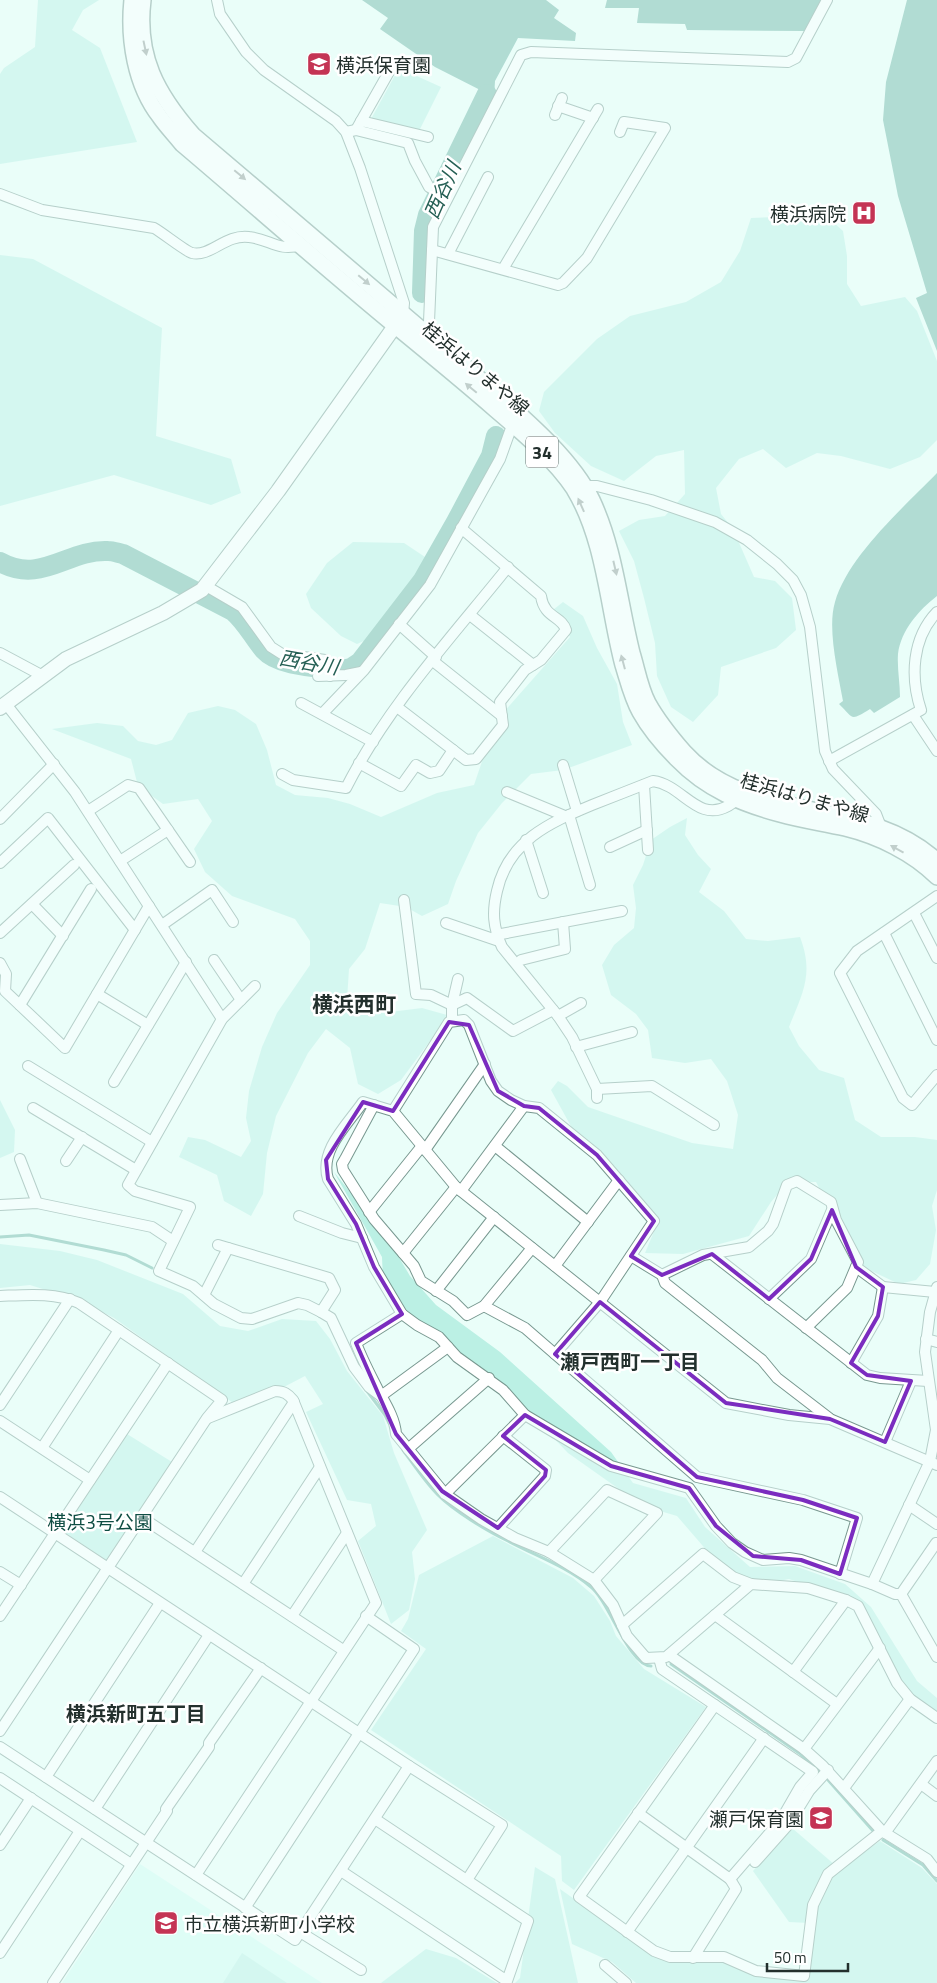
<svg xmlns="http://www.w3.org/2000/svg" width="937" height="1983" viewBox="0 0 937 1983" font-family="'Titillium Web','Noto Sans JP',sans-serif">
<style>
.built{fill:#d1fcf2}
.green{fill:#bbf0e4}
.water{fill:#6db3a4}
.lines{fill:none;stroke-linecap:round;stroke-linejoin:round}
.stream{stroke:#6db3a4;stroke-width:3}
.river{stroke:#6db3a4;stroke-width:20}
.street-casing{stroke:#789890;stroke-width:12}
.secondary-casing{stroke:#789890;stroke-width:16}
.primary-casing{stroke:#789890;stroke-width:18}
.street{stroke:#fff;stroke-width:10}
.secondary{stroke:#fff;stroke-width:14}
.primary{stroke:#fff;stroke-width:15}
.oneway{fill:#919896}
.marked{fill:none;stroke:#7b2cbf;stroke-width:4;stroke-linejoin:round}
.labels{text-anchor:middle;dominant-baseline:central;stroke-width:5;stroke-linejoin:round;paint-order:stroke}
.shield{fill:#fff;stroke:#656e6c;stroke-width:1}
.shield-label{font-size:18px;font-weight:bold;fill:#23302d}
.poi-label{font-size:19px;fill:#23302d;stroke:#fff;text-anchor:start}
.street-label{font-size:19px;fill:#23302d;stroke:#fff}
.park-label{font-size:19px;fill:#0f4d43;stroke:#fff}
.water-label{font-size:20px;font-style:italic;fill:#266055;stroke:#fff}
.neighbourhood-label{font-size:20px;font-weight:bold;fill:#23302d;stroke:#fff}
.quarter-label{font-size:21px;font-weight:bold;fill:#23302d;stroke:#fff}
</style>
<rect width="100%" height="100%" fill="#eafef9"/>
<path class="built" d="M140,1864L322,1983H62Z"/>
<g class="green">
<path d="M38,0H99L83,10L72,30L100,48L137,142L0,164V74L4,68L35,47Z"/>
<path d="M399,68L441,87L419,131L371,119Z"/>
<path d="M821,211L843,231L847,256V284L861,306L905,297L917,311L937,361V440L920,457L890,469L841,456L817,453L786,468L763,449L739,459L716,488L721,514L733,529L754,577L775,581L792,598L796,630L776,648L721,667L718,695L693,722L671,707L657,676L655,643L644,598L634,561L619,531L639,520L665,516L685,494L684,450L656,456L624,481L591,466L555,433L539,411L544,392L597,339L630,316L686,302L721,282L740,251L751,218L778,217Z"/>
<path d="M0,255L33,259L162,328L156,436L231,459L241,493L211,505L114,475L0,506Z"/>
<path d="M353,542L404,543L428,559L419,583L375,636L357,644L341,636L311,608L306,594L327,563Z"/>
<path d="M563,602L583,616L597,648L617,684L623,722L632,745L563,770L531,774L502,803L478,833L456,881L448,904L422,916L406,907L380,903L365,949L349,969L347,1000L371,1012H390L422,1008L447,1015L430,1041L401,1080L378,1094L358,1084L350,1048L326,1029L308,1053L276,1116L267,1153L263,1194L251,1216L224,1201L217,1175L179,1157L188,1137L205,1140L241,1157L251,1141L246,1118L249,1091L262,1047L277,1013L310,965V941L295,919L232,896L205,872L194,849L212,821L198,799L163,804L138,786L131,759L52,729L97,723L123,726L138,741L156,745L172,740L188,713L218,706L235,710L256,724L267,750L276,785L295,795L328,798L350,804L381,817L437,793L474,785L490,738L503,713L570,637L553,610Z"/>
<path d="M687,818L685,835L698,855L711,869L699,892L724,911L746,939L768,941L800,937C814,974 803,992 789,1027L799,1046L819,1070L844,1078L855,1120L881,1137H915L937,1140V1190L932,1206L936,1230L930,1264L916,1280L899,1284L859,1265L839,1237L831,1211L816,1182H788L771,1202L749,1236L683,1254L645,1253L658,1222L647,1204L601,1151L578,1139L551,1090L558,1081L567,1086L588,1107L692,1143L733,1149L738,1115L727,1081L711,1059L685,1063L652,1058L648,1030L636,1014L611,995L602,965L614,945L634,928L636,908L633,885L643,865L651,840L670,827Z"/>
<path d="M0,1100L15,1130L14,1152L0,1158Z"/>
<path d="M334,1172L388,1239L410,1276L436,1305L500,1352L611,1452L633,1483L686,1498L705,1527L750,1567L795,1566L845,1584L871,1607L917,1681L937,1698V1722L901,1681L864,1621L844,1598L789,1579L750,1587L715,1560L677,1516L643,1506L568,1453L525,1408L448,1342L400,1307L383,1280L382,1257Z"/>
<path d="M0,1244L60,1251L97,1260L183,1294L220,1326L248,1331L282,1319L316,1321L330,1339L347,1371L383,1416L394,1453L427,1530L412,1552L415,1579L409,1610L391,1624L358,1541L376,1526L371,1504L347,1500L306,1412L323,1404L305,1376L280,1389L236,1405L114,1318L81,1301L30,1285L0,1288Z"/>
<path d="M127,1434L172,1462L106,1560L61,1530Z"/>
<path d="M493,1536L573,1578L594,1596L610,1621L616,1636L644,1669L706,1707L574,1890L562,1881L561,1856L371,1730L426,1649L401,1631L408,1619L419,1575Z"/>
<path d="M792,1828L835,1865L809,1923L789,1922L753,1871Z"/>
<path d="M880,1841L922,1868L937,1884V1983H636L612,1962L572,1944L560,1889L652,1954L724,1959L807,1979L814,1906L829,1876Z"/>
<path d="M535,1867L555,1879L578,1983H515L520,1978Z"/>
<path d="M426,1949L456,1958L497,1983H381Z"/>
<path d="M242,1953L287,1983H223Z"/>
</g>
<g class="water">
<path d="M362,0H546L559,10L554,18L576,33L575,41L518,38L495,81L494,97L435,67L380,29L388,18Z"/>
<path d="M607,0H826L804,31L687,30L685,24L637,23L639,8H605Z"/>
<path d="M907,0H937V351L916,298L927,293L898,196L883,120L886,82Z"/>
<path d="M937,473V596C919,610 901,630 898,654C897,668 900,683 900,697L874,713L870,709C849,722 854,718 839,704L843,701C838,673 827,628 835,602C848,556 904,507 937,473Z"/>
</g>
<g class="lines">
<g class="stream">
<path d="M0,1237L29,1235L104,1250L126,1255L152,1268"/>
<path d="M367,1391L385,1415L389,1423"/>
<path d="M403,1450C414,1465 425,1482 438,1495C454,1511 487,1531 508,1541C536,1556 566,1566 591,1587C609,1601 629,1666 651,1666"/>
<path d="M671,1664L799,1753L820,1772"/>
<path d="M828,1780L874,1832"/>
<path d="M883,1840L923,1865L937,1881"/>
</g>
<g class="river">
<path d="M422,293L424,231L428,215L487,94"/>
<path d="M0,562C41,585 68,549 108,551C113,551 118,553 123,554L233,611C246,622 253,637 264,650C279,667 320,667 341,670L351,668L360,662L423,580L456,522L491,456L496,436"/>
</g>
<defs>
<g id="street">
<path d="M217,0L220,14L246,52L264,70L336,121L346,132L360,168L404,303L403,314"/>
<path d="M558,106L593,118"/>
<path d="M555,115L562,98"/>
<path d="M361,121L428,137"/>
<path d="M356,130L394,63"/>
<path d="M346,132L356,130L408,143L415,161L429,187L447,197"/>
<path d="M0,194L42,210L154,228C163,233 185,251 192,253C211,257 225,234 249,237C270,239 278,252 301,245"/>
<path d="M432,250L558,285L563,283L587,258L665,128L624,122L620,132"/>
<path d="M448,254L488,177"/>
<path d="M503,269L598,109"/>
<path d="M421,337L429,322L433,227L521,55L531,52L788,62L796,58L827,0"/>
<path d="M584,486H597L651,500L715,522L747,540L777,564L793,580L801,595L810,627L825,751L833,769L876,814L881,827"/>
<path d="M206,586L242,607L271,647L282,654L325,660L330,676"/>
<path d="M470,615L533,665"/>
<path d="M399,624L436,657"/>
<path d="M0,653L43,676"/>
<path d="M433,661L502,716"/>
<path d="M318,676L346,675L361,672"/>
<path d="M301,703L373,742"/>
<path d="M6,704L75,792L222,1019"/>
<path d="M397,707L466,760L476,759L503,725L500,702L525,670L541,660L566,630C562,616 544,618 541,596L461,528"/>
<path d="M322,714L364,670L430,585L500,459L514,420"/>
<path d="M913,715L937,751"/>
<path d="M829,761L921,710C910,677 912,638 937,612"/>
<path d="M359,763L401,786L416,765L430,773L439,771L453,750"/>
<path d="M563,765L577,811"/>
<path d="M282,774L293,780L346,788C387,707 451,638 508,567"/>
<path d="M644,785L648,850"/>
<path d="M507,792L565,816"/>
<path d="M88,811L128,785L139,788L190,862"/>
<path d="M569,815L590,885"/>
<path d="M0,819L54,764"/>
<path d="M526,840L543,893"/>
<path d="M610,847L647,830"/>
<path d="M120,861L168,830"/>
<path d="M0,863L48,818L135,930"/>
<path d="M937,896L857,951L840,973L903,1098L912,1105L937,1075"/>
<path d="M404,900L416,994L431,995L452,1005L467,998L513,1031L553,1010"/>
<path d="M32,904L63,936"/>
<path d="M914,913L937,958"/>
<path d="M446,923L499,941"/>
<path d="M162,925L212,890L233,922"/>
<path d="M0,933L74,865"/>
<path d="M884,933L937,1040"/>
<path d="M496,935L622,911"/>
<path d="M214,960L241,1000"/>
<path d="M521,960L565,949L563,922"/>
<path d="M0,963L6,974L5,991L65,1048L149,906"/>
<path d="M255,986L222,1019L128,1185L135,1191L190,1207L159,1271L193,1286L214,1304L241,1318L252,1319L298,1303L307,1305L321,1312L331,1318L354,1367L369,1387L381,1396L448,1347"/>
<path d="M97,994L148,1025"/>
<path d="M20,1005L91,889"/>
<path d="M558,1016L581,1003"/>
<path d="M452,1021V1005L458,979"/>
<path d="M576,1047L632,1032"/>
<path d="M28,1066L152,1142"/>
<path d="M114,1082L186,962"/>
<path d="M597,1089L652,1086L714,1125"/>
<path d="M597,1098V1089L572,1037L558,1016L502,947C493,927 492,912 497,891C508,841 549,823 592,805C612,797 633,789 653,781C683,785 697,823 728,806C733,803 737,801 740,796"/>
<path d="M374,1105L345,1159L342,1164L343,1170L374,1219L414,1266L421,1281L453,1301L467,1315L484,1306L532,1248"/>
<path d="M33,1108L136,1170"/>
<path d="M393,1111L449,1022L464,1020L469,1025L491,1081L498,1091L511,1100L524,1106L539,1108L597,1155L654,1221L600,1302L555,1354"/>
<path d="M495,1146L588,1222"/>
<path d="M425,1150L485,1064"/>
<path d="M20,1159L37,1203"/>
<path d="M66,1161L82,1137"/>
<path d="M461,1191L524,1106"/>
<path d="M0,1205L37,1203L152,1227L173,1241"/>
<path d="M369,1212L422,1146"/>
<path d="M299,1216L342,1233L362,1238"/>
<path d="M218,1245L329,1278L335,1290L321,1312"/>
<path d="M403,1253L456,1187"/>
<path d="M712,1254L867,1375L880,1378L928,1381"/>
<path d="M631,1256L662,1275L703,1255L749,1247L768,1231L773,1224L787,1185L797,1181L831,1202L836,1220L858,1262L847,1288L806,1328"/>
<path d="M555,1266L619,1180"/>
<path d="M856,1267L883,1287L935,1292"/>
<path d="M662,1275L665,1283L762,1360L777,1378L829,1418"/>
<path d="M436,1291L494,1217"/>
<path d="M204,1295L228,1248"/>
<path d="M0,1296C25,1295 55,1292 79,1303L222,1400L207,1418L0,1731"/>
<path d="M769,1299L811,1259L832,1210"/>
<path d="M484,1306L525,1328L697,1477L803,1500L857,1518L840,1574"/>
<path d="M402,1314L356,1343C362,1359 370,1374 378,1390C385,1403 395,1418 396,1434L445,1494L481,1519L515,1538L549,1552L594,1580L613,1605L627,1636L646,1658L666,1657L751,1584L808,1588L846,1600L858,1606L897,1683L910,1699L937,1718"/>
<path d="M926,1339L937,1342"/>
<path d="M851,1363L878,1316L883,1287"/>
<path d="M0,1405L70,1299"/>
<path d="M0,1421L90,1480"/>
<path d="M885,1442L911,1381"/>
<path d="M42,1448L119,1330"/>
<path d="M408,1449L489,1378"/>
<path d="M937,1465L830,1419L789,1415L726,1403L456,1187L393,1111L363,1102C348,1124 319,1150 328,1179L356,1224L374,1267L402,1314L417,1325L439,1337L457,1357L503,1390L525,1415L611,1466L689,1488L716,1526L732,1543L745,1552L763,1560L789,1558L801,1560L872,1584L895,1594H901L937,1657"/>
<path d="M445,1494L525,1415"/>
<path d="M0,1497L409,1766L502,1825L467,1880"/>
<path d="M909,1505L937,1524"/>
<path d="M141,1517L343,1650"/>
<path d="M498,1528L545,1476L546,1470L503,1436"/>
<path d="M195,1552L294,1402"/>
<path d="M549,1552L607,1490L657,1513L594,1580"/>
<path d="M0,1572L21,1585"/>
<path d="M243,1584L320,1467"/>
<path d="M872,1584L930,1461L936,1430L925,1352L930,1312L937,1287"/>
<path d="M901,1594L936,1543L937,1545"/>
<path d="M715,1615L837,1704"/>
<path d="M0,1616L168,1363"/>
<path d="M292,1616L347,1533"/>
<path d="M622,1625L703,1554L733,1577L751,1584"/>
<path d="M669,1655L804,1749L823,1766L882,1831L927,1859L937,1872"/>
<path d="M793,1672L846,1600"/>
<path d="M715,1705L579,1897L654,1951L670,1957H724L756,1971L804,1976L813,1905L828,1874L882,1831"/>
<path d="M0,1747L295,1940L409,1766"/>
<path d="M804,1749L880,1648"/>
<path d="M46,1777L160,1603"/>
<path d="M0,1778L131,1864"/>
<path d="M921,1784L937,1796"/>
<path d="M844,1788L910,1699"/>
<path d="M95,1809L209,1635"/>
<path d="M638,1813L730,1879L781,1820L800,1787L813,1772L662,1669L659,1658"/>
<path d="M885,1833L937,1761"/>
<path d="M0,1845L31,1798"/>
<path d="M755,1862L788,1825L809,1791L828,1770"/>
<path d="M341,1871L507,1981L528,1921L375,1819"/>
<path d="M196,1875L376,1603L293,1400C288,1394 284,1391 275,1391L208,1418"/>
<path d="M245,1908L414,1649L366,1616"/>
<path d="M300,1932L361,1970"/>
<path d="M627,1932L764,1738"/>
<path d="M0,1953L80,1831"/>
<path d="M693,1958L736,1889L730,1879"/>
<path d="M605,1965L626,1983"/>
<path d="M53,1983L167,1811L166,1809L209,1747V1743L261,1668"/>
</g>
<path id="secondary" d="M0,708L66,659L163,613L202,590L278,491L402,316"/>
<g id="primary">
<path d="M132,0C128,39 135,85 160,117C167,127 175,135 182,144C254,205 325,268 398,328C431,355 464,382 496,410C522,432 556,461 574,489C605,540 608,608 623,665C628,681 632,698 640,712C650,730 664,746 678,760C706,789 742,804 780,814C801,820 823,823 845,828C878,836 913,853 937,877"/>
<path d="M143,0C136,56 157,94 193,135L482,381C518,413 571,456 592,500C615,549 619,601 632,653C637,669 640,688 648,703C658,721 671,737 684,752C750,825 866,795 937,861"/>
</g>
</defs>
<use href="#street" class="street-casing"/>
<use href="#secondary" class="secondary-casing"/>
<use href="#primary" class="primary-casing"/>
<use href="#street" class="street"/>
<use href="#secondary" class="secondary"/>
<use href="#primary" class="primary"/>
</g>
<defs><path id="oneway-solid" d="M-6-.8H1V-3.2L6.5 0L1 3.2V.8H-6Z" transform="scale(1.25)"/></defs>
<g class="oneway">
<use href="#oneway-solid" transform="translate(145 48) rotate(78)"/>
<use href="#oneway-solid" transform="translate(240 175) rotate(40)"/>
<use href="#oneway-solid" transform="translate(364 280) rotate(40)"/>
<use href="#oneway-solid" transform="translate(471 388) rotate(-140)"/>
<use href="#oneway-solid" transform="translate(581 505) rotate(-114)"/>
<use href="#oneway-solid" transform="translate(615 568) rotate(77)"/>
<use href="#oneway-solid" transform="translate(623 662) rotate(-105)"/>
<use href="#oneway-solid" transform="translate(897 849) rotate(-151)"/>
</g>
<path d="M0 0H937V1983H0ZM449,1022L469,1025L498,1091L524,1106L539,1108L597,1155L654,1221L631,1256L662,1275L712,1254L769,1299L811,1259L832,1210L856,1267L883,1287L878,1316L851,1363L867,1375L911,1381L885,1442L830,1419L726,1403L600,1302L555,1354L697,1477L803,1500L857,1518L840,1574L801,1560L753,1556L716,1526L689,1488L611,1466L525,1415L503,1436L546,1470L545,1476L498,1528L442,1491L396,1434L356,1343L402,1314L374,1267L356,1224L328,1179L326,1160L363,1102L393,1111Z" fill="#eafef9" fill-opacity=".55" fill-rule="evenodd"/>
<path class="marked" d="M449,1022L469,1025L498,1091L524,1106L539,1108L597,1155L654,1221L631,1256L662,1275L712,1254L769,1299L811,1259L832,1210L856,1267L883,1287L878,1316L851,1363L867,1375L911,1381L885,1442L830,1419L726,1403L600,1302L555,1354L697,1477L803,1500L857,1518L840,1574L801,1560L753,1556L716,1526L689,1488L611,1466L525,1415L503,1436L546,1470L545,1476L498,1528L442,1491L396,1434L356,1343L402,1314L374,1267L356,1224L328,1179L326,1160L363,1102L393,1111Z"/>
<defs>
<symbol id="school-square" viewBox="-11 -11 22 22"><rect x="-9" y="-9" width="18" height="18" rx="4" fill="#c43454" stroke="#fff"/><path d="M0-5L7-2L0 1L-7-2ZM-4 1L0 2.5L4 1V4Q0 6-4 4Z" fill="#fff"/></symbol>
<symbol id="hospital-square" viewBox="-11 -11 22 22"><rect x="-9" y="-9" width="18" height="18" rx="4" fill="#c43454" stroke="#fff"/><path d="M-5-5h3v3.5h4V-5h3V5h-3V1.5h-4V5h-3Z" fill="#fff"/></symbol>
</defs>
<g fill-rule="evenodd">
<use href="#school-square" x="305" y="50" width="28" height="28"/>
<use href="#hospital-square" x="850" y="199" width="28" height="28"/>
<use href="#school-square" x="807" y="1804" width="28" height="28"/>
<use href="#school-square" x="152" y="1909" width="28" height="28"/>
</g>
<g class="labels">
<rect class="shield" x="526" y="436.5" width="32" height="31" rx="4"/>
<g class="shield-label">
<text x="542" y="452">34</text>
</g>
<g class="poi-label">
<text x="336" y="64">横浜保育園</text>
<text x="846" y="213" text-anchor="end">横浜病院</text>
<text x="804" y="1818" text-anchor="end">瀬戸保育園</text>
<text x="184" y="1923">市立横浜新町小学校</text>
</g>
<g class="street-label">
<text transform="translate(476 368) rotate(40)">桂浜はりまや線</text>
<text transform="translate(805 797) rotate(16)">桂浜はりまや線</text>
</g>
<g class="park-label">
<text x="100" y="1521">横浜3号公園</text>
</g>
<g class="water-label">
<text transform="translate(442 190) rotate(-66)">西谷川</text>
<text transform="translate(309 662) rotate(10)">西谷川</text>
</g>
<g class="neighbourhood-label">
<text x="630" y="1361">瀬戸西町一丁目</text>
<text x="136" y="1713">横浜新町五丁目</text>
</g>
<g class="quarter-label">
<text x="354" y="1004">横浜西町</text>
</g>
</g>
<path d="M767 1963v8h81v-8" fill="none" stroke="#23302d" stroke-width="2.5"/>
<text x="774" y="1963" font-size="15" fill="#23302d" stroke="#ffffff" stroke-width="4" paint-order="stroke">50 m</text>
</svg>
